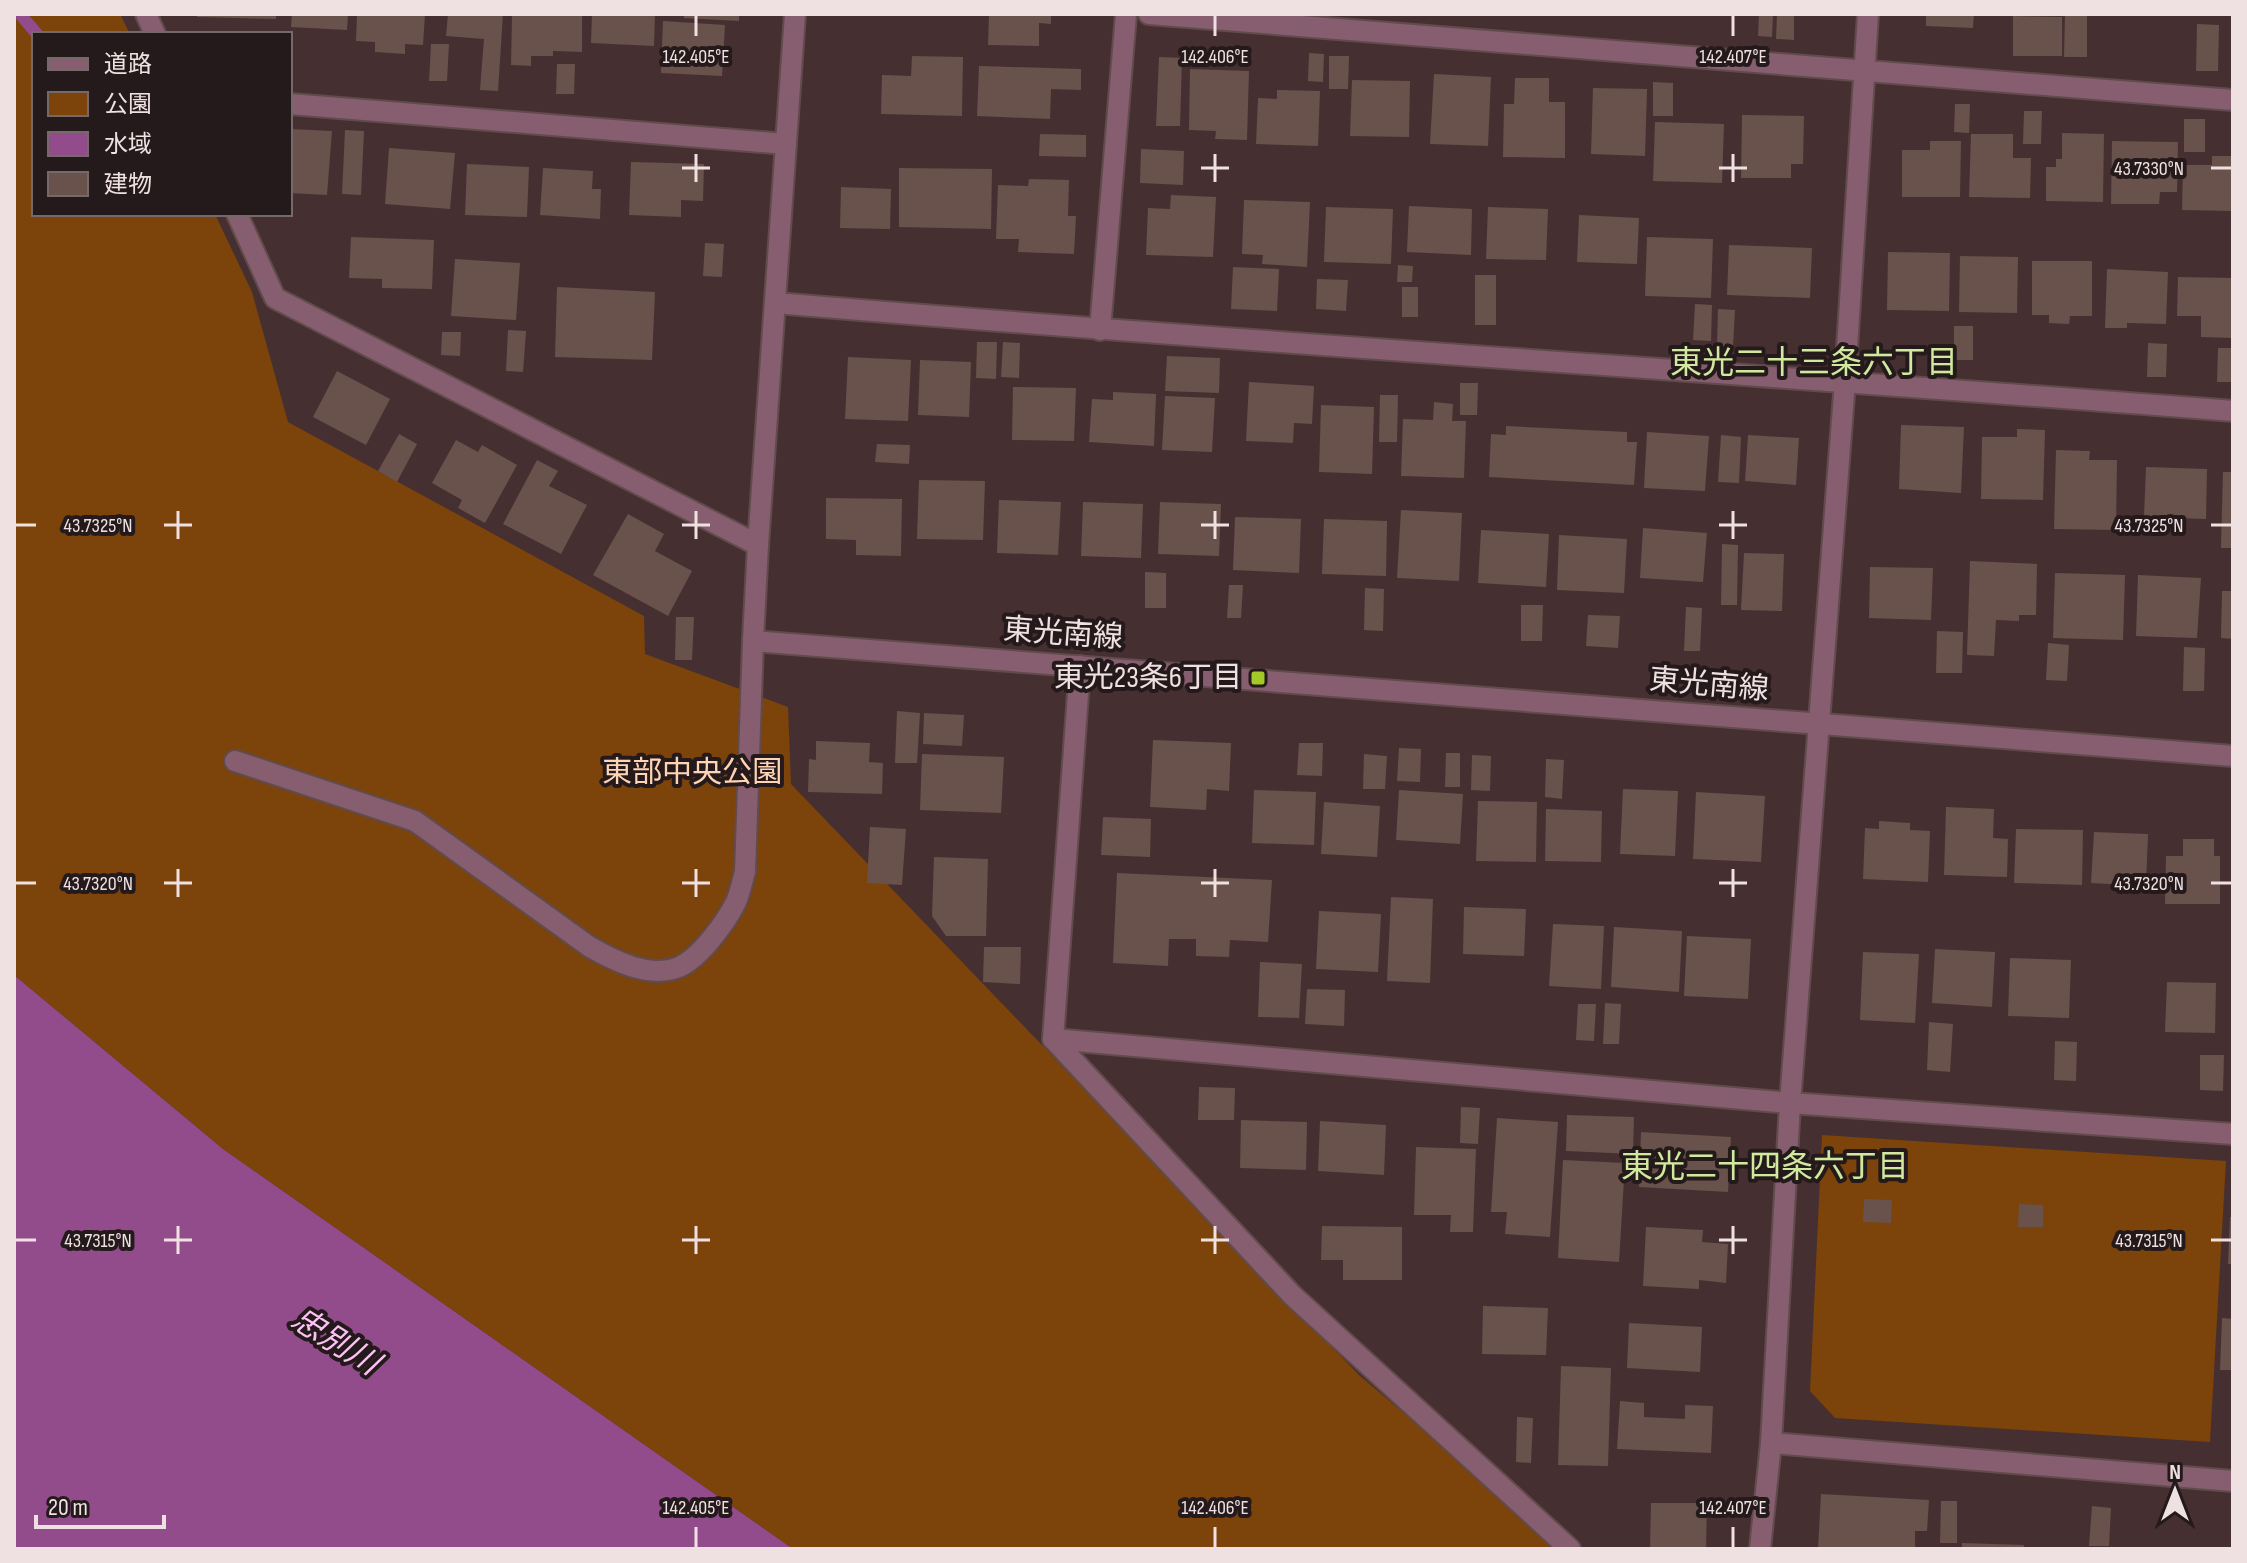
<svg xmlns="http://www.w3.org/2000/svg" width="2247" height="1563" viewBox="0 0 2247 1563" font-family="'Sofia Sans Condensed','Noto Sans JP',sans-serif">
<style>
.green{fill:#7c430b}
.water{fill:#934c8b}
.lines{fill:none;stroke-linecap:round;stroke-linejoin:round}
.stream{stroke:#934c8b;stroke-width:12}
.building{fill:#69524b}
.service-casing{stroke:#614b4c;stroke-width:24}
.minor-casing{stroke:#614b4c;stroke-width:24}
.tertiary-casing{stroke:#614b4c;stroke-width:24}
.service{stroke:#865e6f;stroke-width:20}
.minor{stroke:#865e6f;stroke-width:20}
.tertiary{stroke:#865e6f;stroke-width:20}
.ticks{fill:none;stroke:#efe0e1;stroke-width:3}
.poi-dot{fill:#a2c928;stroke:#251a1b;stroke-width:3}
.labels{text-anchor:middle;dominant-baseline:central;stroke-width:8;stroke-linejoin:round;paint-order:stroke}
.street-label{font-size:30px;fill:#efe0e1;stroke:#251a1b}
.poi-label{font-size:30px;fill:#efe0e1;stroke:#251a1b;text-anchor:end}
.park-label{font-size:30px;fill:#ffd4b5;stroke:#251a1b}
.neighbourhood-label{font-size:32px;fill:#d0e99e;stroke:#251a1b}
.water-label{font-size:32px;font-style:italic;fill:#fdc2f5;stroke:#251a1b}
.ticks-label{font-size:20px;text-anchor:middle;fill:#efe0e1;stroke:#251a1b;stroke-width:8;stroke-linejoin:round;paint-order:stroke}
</style>
<rect width="100%" height="100%" fill="#462f30"/>
<g class="green">
<path d="M14,14H120L130,34H34V214H215L252,292L288,422L644,616L645,654L788,707L791,784L1359,1375L1564,1549H793L223,1149L14,975Z"/>
<path d="M1822,1135L2226,1161L2210,1442L1835,1418L1810,1391Z"/>
</g>
<path class="water" d="M14,975L223,1149L793,1549H14Z"/>
<g class="lines">
<path class="stream" d="M20,14L37,34"/>
</g>
<g class="building">
<path d="M197,14H276V19L197,17Z"/>
<path d="M292,14H348L347,30L291,27Z"/>
<path d="M357,14H425L423,45L405,44V54L375,52V42L356,41Z"/>
<path d="M448,14H503L498,91L480,90L484,39L446,36Z"/>
<path d="M512,14H582V52L553,51V56H531V66L511,65Z"/>
<path d="M592,14H655L654,46L591,43Z"/>
<path d="M684,14H739V21L684,18Z"/>
<path d="M989,14H1051V24L1039,23V46L988,45Z"/>
<path d="M1759,14H1773L1772,37L1758,36Z"/>
<path d="M1777,14H1794V40L1776,39Z"/>
<path d="M1926,14H1974L1973,28L1926,26Z"/>
<path d="M2065,14H2087V57H2064Z"/>
<path d="M2013,16L2062,17V56H2013Z"/>
<path d="M663,21L725,25L722,76L661,73Z"/>
<path d="M2197,24L2219,25L2218,71H2196Z"/>
<path d="M431,44H449L447,81H429Z"/>
<path d="M1309,53L1324,54L1323,82L1308,81Z"/>
<path d="M912,56L963,57L962,116L881,114L882,75L911,76Z"/>
<path d="M1329,56H1349L1348,89H1329Z"/>
<path d="M1159,57L1182,58L1180,126H1156Z"/>
<path d="M557,64H575L574,94H556Z"/>
<path d="M979,66L1081,69V90L1051,89L1050,119L977,116Z"/>
<path d="M1190,69L1249,71L1247,140L1215,139L1216,131L1189,130Z"/>
<path d="M1434,74L1491,77L1488,146L1430,144Z"/>
<path d="M1515,78H1549V102H1565V158L1503,157L1504,104H1514Z"/>
<path d="M1352,80L1410,81L1409,137L1350,136Z"/>
<path d="M1653,82L1673,83V116H1653Z"/>
<path d="M1593,88L1647,89L1645,156L1591,154Z"/>
<path d="M1277,90L1320,91L1318,146L1256,144L1258,98L1277,99Z"/>
<path d="M1955,104H1970L1969,133L1954,132Z"/>
<path d="M2024,111H2042L2041,144H2023Z"/>
<path d="M1742,115L1804,116L1803,164H1791V178H1741Z"/>
<rect x="2184" y="119" width="21" height="33"/>
<path d="M1655,122L1724,124L1722,183L1653,181Z"/>
<path d="M290,129L332,131L327,195L290,193Z"/>
<path d="M345,130L364,131L361,195L342,194Z"/>
<path d="M2062,133L2104,134L2103,202L2046,201V167H2056V159H2062Z"/>
<path d="M1040,134L1086,135V157L1039,156Z"/>
<path d="M1971,134H2013V158H2031L2030,198L1969,197Z"/>
<path d="M1930,141H1961L1960,197H1902V150H1930Z"/>
<path d="M2112,141L2178,142L2177,192H2160L2159,204H2111Z"/>
<path d="M389,148L455,153L450,209L385,204Z"/>
<path d="M1141,149L1184,151L1183,185L1140,183Z"/>
<path d="M2212,156H2233V211L2182,210L2183,165H2212Z"/>
<path d="M631,162L704,164L703,201L681,200V217L629,215Z"/>
<path d="M467,164L529,167L527,217L465,215Z"/>
<path d="M543,168L593,171L592,189H601L600,219L540,215Z"/>
<path d="M899,168L992,169L991,229L899,227Z"/>
<path d="M1029,179L1069,180L1068,216H1076L1074,254L1018,252L1019,239H996L998,185L1028,186Z"/>
<path d="M841,187L891,189L890,229L840,228Z"/>
<path d="M1171,195L1216,197L1213,257L1146,255L1148,208L1170,209Z"/>
<path d="M1244,200L1310,202L1307,267L1262,264L1263,255L1242,254Z"/>
<path d="M1409,206L1472,209L1471,255L1407,252Z"/>
<path d="M1326,207L1393,209L1391,264L1324,262Z"/>
<path d="M1488,207L1548,209L1546,260L1486,259Z"/>
<path d="M1579,215L1639,218L1637,264L1577,262Z"/>
<path d="M351,237L434,240L432,289L382,288V279L349,278Z"/>
<path d="M1647,237L1713,239L1711,298L1645,296Z"/>
<path d="M705,243L724,244L722,277L703,276Z"/>
<path d="M1729,245L1812,248L1810,298L1727,295Z"/>
<path d="M1888,252L1950,253L1949,311L1887,310Z"/>
<path d="M1960,256L2018,257L2017,313L1959,312Z"/>
<path d="M455,259L520,263L516,320L451,316Z"/>
<path d="M2032,261H2092V316H2070L2069,324L2049,323V315H2032Z"/>
<path d="M1398,265L1413,266L1412,282H1397Z"/>
<path d="M1233,267L1279,269L1277,311L1231,309Z"/>
<path d="M2107,269L2168,272L2166,324L2127,323V328H2105Z"/>
<rect x="1475" y="275" width="21" height="50"/>
<path d="M2178,277L2233,278V338L2201,337V316H2177Z"/>
<path d="M1317,279L1348,280L1346,311L1316,309Z"/>
<path d="M557,287L655,292L652,360L555,357Z"/>
<rect x="1402" y="287" width="16" height="30"/>
<path d="M1695,304L1712,305L1711,341L1693,340Z"/>
<path d="M1718,309L1735,310L1733,347L1717,346Z"/>
<rect x="1954" y="326" width="19" height="34"/>
<path d="M508,330L526,331L523,372L506,371Z"/>
<path d="M442,332H461L460,356L441,355Z"/>
<path d="M977,342H997L996,379L976,378Z"/>
<path d="M1003,342L1020,343L1019,378L1001,377Z"/>
<path d="M2148,343L2167,344L2166,377H2147Z"/>
<path d="M2218,348H2233V382H2217Z"/>
<path d="M1167,356L1220,358L1219,393L1165,391Z"/>
<path d="M848,357L911,360L908,421L845,419Z"/>
<path d="M920,360L971,362L969,417L918,415Z"/>
<path d="M337,371L390,399L366,445L313,417Z"/>
<path d="M1249,382L1314,386L1312,424L1294,423L1293,443L1246,441Z"/>
<path d="M1460,383H1478L1477,415H1460Z"/>
<path d="M1013,387L1076,388L1074,441L1012,440Z"/>
<path d="M1113,392L1156,394L1154,446L1089,442L1092,399L1113,400Z"/>
<path d="M1380,395H1398L1397,442H1379Z"/>
<path d="M1165,396L1215,398L1212,452L1162,450Z"/>
<path d="M1434,402L1453,404L1452,421H1466L1464,478L1401,476L1403,419L1433,420Z"/>
<path d="M1321,405L1374,407L1372,474L1319,472Z"/>
<path d="M1901,425L1964,427L1961,493L1899,489Z"/>
<path d="M1506,426L1627,432V442H1637L1634,485L1489,477L1491,434L1506,435Z"/>
<path d="M2017,429L2045,430L2043,500L1981,499L1982,437H2017Z"/>
<path d="M1647,432L1709,436L1705,491L1644,488Z"/>
<path d="M399,434L417,444L397,482L378,471Z"/>
<path d="M1721,435L1741,437L1739,483L1718,482Z"/>
<path d="M1748,435L1799,438L1796,485L1745,481Z"/>
<path d="M456,440L478,452L482,445L517,465L485,523L458,508L462,500L432,483Z"/>
<path d="M877,444L910,445L909,464L875,462Z"/>
<path d="M2056,450L2090,451L2089,460H2117L2116,530L2054,529Z"/>
<path d="M537,460L558,471L549,486L587,505L561,554L503,524Z"/>
<path d="M2146,467L2207,469L2206,519L2144,517Z"/>
<path d="M2223,472H2233V548H2221Z"/>
<path d="M919,480L985,481L983,540L917,539Z"/>
<path d="M826,498L902,499L901,556L856,555V540L826,539Z"/>
<path d="M999,500L1061,502L1058,555L997,553Z"/>
<path d="M1083,502L1143,504L1141,558L1081,556Z"/>
<path d="M1160,502L1221,504L1219,556L1158,554Z"/>
<path d="M1401,510L1462,513L1459,581L1397,578Z"/>
<path d="M628,514L664,534L655,551L692,571L668,616L593,575Z"/>
<path d="M1235,517L1301,519L1299,573L1233,570Z"/>
<path d="M1324,519L1387,521L1386,576L1322,574Z"/>
<path d="M1643,528L1707,533L1703,582L1640,578Z"/>
<path d="M1481,530L1549,534L1546,587L1478,583Z"/>
<path d="M1559,535L1627,539L1624,593L1557,590Z"/>
<path d="M1722,544L1738,545L1737,605H1721Z"/>
<path d="M1744,553L1784,554L1782,611L1741,610Z"/>
<path d="M1970,561L2037,564L2036,615H2019V621L1996,620L1994,656L1967,655Z"/>
<path d="M1870,567L1933,568L1931,620L1869,618Z"/>
<path d="M1145,572L1166,573V608H1145Z"/>
<path d="M2055,573L2125,575L2123,640L2053,638Z"/>
<path d="M2138,575L2201,578L2197,638L2136,636Z"/>
<path d="M1229,585H1243L1241,618H1227Z"/>
<path d="M1365,588L1384,589L1383,631L1364,630Z"/>
<path d="M2222,591H2233V639L2221,638Z"/>
<path d="M1521,605H1543L1542,641H1521Z"/>
<path d="M1686,607L1702,608L1700,651H1684Z"/>
<path d="M1588,615L1620,616L1618,648L1586,646Z"/>
<path d="M676,617H694L692,660H675Z"/>
<path d="M1937,631L1963,632L1962,673H1936Z"/>
<path d="M2048,643L2069,645L2067,681L2046,680Z"/>
<path d="M2184,647L2205,648L2204,691H2183Z"/>
<path d="M897,711L920,713L917,763H895Z"/>
<path d="M924,713L964,715L962,746L923,744Z"/>
<path d="M1153,740L1231,743L1229,791L1207,789L1206,810L1150,807Z"/>
<path d="M816,741L870,743L869,762L883,763L882,794L808,792L809,759L816,760Z"/>
<path d="M1299,743H1323L1322,776L1297,775Z"/>
<path d="M1399,748L1421,749L1420,782L1397,781Z"/>
<path d="M1446,753H1460V787H1445Z"/>
<path d="M922,754L1004,757L1001,813L920,810Z"/>
<path d="M1364,754L1387,756L1385,789H1363Z"/>
<path d="M1472,755L1491,756L1490,791L1471,790Z"/>
<path d="M1546,759L1564,760L1562,799L1545,797Z"/>
<path d="M1623,789L1678,791L1675,856L1620,854Z"/>
<path d="M1254,790L1316,792L1314,845L1252,843Z"/>
<path d="M1399,790L1463,794L1460,844L1396,840Z"/>
<path d="M1696,792L1765,796L1761,862L1693,859Z"/>
<path d="M1478,801L1537,802L1536,862L1476,861Z"/>
<path d="M1324,802L1380,806L1377,857L1321,854Z"/>
<path d="M1946,807L1994,809L1993,838L2008,839L2007,877L1944,875Z"/>
<path d="M1546,809L1602,811L1601,862L1545,861Z"/>
<path d="M1103,817L1151,819L1150,857L1101,855Z"/>
<path d="M1879,821L1910,823V830L1930,831L1928,882L1863,879L1865,828L1879,829Z"/>
<path d="M870,827L906,829L902,885L867,883Z"/>
<path d="M2016,829L2083,830L2082,885L2014,883Z"/>
<path d="M2094,832L2148,834L2146,886L2091,883Z"/>
<path d="M2183,839H2214V856H2220V904H2165L2166,856H2183Z"/>
<path d="M934,857L988,859L986,936H946L932,916Z"/>
<path d="M1117,873L1272,880L1268,942L1230,940L1229,957L1196,956V939H1169L1168,966L1113,963Z"/>
<path d="M1391,897L1433,899L1430,983L1387,981Z"/>
<path d="M1464,907L1526,909L1524,956L1463,954Z"/>
<path d="M1319,911L1381,914L1378,972L1316,969Z"/>
<path d="M1553,924L1604,926L1601,989L1549,986Z"/>
<path d="M1614,927L1682,931L1679,992L1611,987Z"/>
<path d="M1687,936L1751,939L1748,999L1684,996Z"/>
<path d="M984,947H1021L1020,984L983,982Z"/>
<path d="M1935,949L1995,952L1992,1007L1932,1003Z"/>
<path d="M1863,952L1919,954L1915,1023L1860,1020Z"/>
<path d="M2010,958L2071,960L2069,1018L2008,1016Z"/>
<path d="M1260,962L1302,964L1299,1018L1258,1017Z"/>
<path d="M2167,982L2216,983L2215,1033L2165,1032Z"/>
<path d="M1307,989L1345,990L1344,1026L1305,1024Z"/>
<path d="M1605,1003L1621,1004L1619,1044H1603Z"/>
<path d="M1578,1004H1596L1594,1041L1576,1040Z"/>
<path d="M1929,1022L1953,1024L1950,1072L1927,1070Z"/>
<path d="M2055,1041L2077,1042L2076,1081L2054,1080Z"/>
<path d="M2200,1055H2224L2223,1091L2200,1090Z"/>
<path d="M1199,1087L1235,1088L1234,1120H1198Z"/>
<path d="M1461,1107L1480,1108L1478,1144L1460,1143Z"/>
<path d="M1567,1115L1634,1117L1633,1154L1566,1151Z"/>
<path d="M1497,1118L1558,1122L1550,1237L1505,1234L1507,1212H1491Z"/>
<path d="M1241,1120L1307,1122L1306,1170L1240,1168Z"/>
<path d="M1320,1121L1386,1125L1384,1175L1318,1171Z"/>
<path d="M1641,1132L1731,1137L1728,1192L1639,1187Z"/>
<path d="M1416,1147L1476,1149L1473,1232H1450L1451,1215H1414Z"/>
<path d="M1563,1160L1625,1163L1619,1262L1558,1258Z"/>
<path d="M1864,1199L1892,1200L1891,1223L1863,1222Z"/>
<path d="M2019,1204L2043,1205V1227H2018Z"/>
<path d="M2230,1217H2233V1264H2228Z"/>
<path d="M1322,1226L1402,1227V1280H1343V1260H1321Z"/>
<path d="M1646,1227L1703,1230L1702,1242L1728,1244L1726,1283L1699,1280V1289L1643,1286Z"/>
<path d="M1483,1306L1548,1308L1546,1355L1482,1354Z"/>
<path d="M2222,1318L2233,1319V1370H2220Z"/>
<path d="M1629,1323L1702,1327L1700,1372L1627,1368Z"/>
<path d="M1561,1366L1611,1368L1608,1466L1558,1465Z"/>
<path d="M1620,1401L1644,1403V1417L1685,1419V1405L1713,1406L1711,1453L1617,1449Z"/>
<path d="M1517,1417L1533,1418L1531,1463L1516,1462Z"/>
<path d="M1821,1494L1929,1500L1927,1531H1915V1549L1818,1548Z"/>
<path d="M1941,1501H1957V1543H1940Z"/>
<path d="M1651,1503H1707L1706,1549H1650Z"/>
<path d="M2092,1506L2111,1508L2109,1546H2089Z"/>
<path d="M1962,1543L2024,1545V1549H1962Z"/>
</g>
<g class="lines">
<defs>
<path id="service" d="M235,761L415,821L590,947C615,961 649,979 679,967C700,958 726,922 736,902C740,893 742,882 745,872L753,641"/>
<g id="minor">
<path d="M146,14L155,34"/>
<path d="M1149,14L2233,100"/>
<path d="M290,104L786,144"/>
<path d="M237,214L275,298L758,545"/>
<path d="M776,303C1261,344 1747,373 2233,411"/>
<path d="M1100,330L1126,14"/>
<path d="M1080,666L1053,1039L1292,1295L1570,1549"/>
<path d="M1053,1039L1790,1103L2233,1134"/>
<path d="M1771,1443L2233,1481"/>
<path d="M1760,1549L1771,1443L1790,1103L1845,381L1868,14"/>
</g>
<path id="tertiary" d="M795,14L758,545L753,641L2233,756"/>
</defs>
<use href="#service" class="service-casing"/>
<use href="#minor" class="minor-casing"/>
<use href="#tertiary" class="tertiary-casing"/>
<use href="#service" class="service"/>
<use href="#minor" class="minor"/>
<use href="#tertiary" class="tertiary"/>
</g>
<path class="ticks" d="M696,16V36M1215,16V36M1733,16V36M696,154V182M1215,154V182M1733,154V182M682,168H710M1201,168H1229M1719,168H1747M2211,168H2231M178,511V539M696,511V539M1215,511V539M1733,511V539M16,525H36M164,525H192M682,525H710M1201,525H1229M1719,525H1747M2211,525H2231M178,869V897M696,869V897M1215,869V897M1733,869V897M16,883H36M164,883H192M682,883H710M1201,883H1229M1719,883H1747M2211,883H2231M178,1226V1254M696,1226V1254M1215,1226V1254M1733,1226V1254M16,1240H36M164,1240H192M682,1240H710M1201,1240H1229M1719,1240H1747M2211,1240H2231M696,1527V1547M1215,1527V1547M1733,1527V1547"/>
<rect class="poi-dot" x="1250" y="670" width="16" height="16" rx="4"/>
<g class="labels">
<g class="street-label">
<text transform="translate(1063 634) rotate(4)">東光南線</text>
<text transform="translate(1709 685) rotate(5)">東光南線</text>
</g>
<g class="poi-label">
<text x="1242" y="678">東光23条6丁目</text>
</g>
<g class="park-label">
<text x="692" y="773">東部中央公園</text>
</g>
<g class="neighbourhood-label">
<text x="1814" y="363">東光二十三条六丁目</text>
<text x="1765" y="1167">東光二十四条六丁目</text>
</g>
<g class="water-label">
<text transform="translate(335 1342) rotate(32)">忠別川</text>
</g>
</g>
<g class="ticks-label">
<text x="696" y="63">142.405°E</text>
<text x="1215" y="63">142.406°E</text>
<text x="1733" y="63">142.407°E</text>
<text x="2149" y="175">43.7330°N</text>
<text x="98" y="532">43.7325°N</text>
<text x="2149" y="532">43.7325°N</text>
<text x="98" y="890">43.7320°N</text>
<text x="2149" y="890">43.7320°N</text>
<text x="98" y="1247">43.7315°N</text>
<text x="2149" y="1247">43.7315°N</text>
<text x="696" y="1514">142.405°E</text>
<text x="1215" y="1514">142.406°E</text>
<text x="1733" y="1514">142.407°E</text>
</g>
<rect width="2247" height="1563" fill="none" stroke="#efe0e1" stroke-width="32"/>
<rect x="32" y="32" width="260" height="184" fill="#251a1b" stroke="#76696a" stroke-width="2"/>
<rect x="48" y="58" width="40" height="12" fill="#865e6f" stroke="#76696a" stroke-width="2"/>
<text x="104" y="72" font-size="24" fill="#efe0e1">道路</text>
<rect x="48" y="92" width="40" height="24" fill="#7c430b" stroke="#76696a" stroke-width="2"/>
<text x="104" y="112" font-size="24" fill="#efe0e1">公園</text>
<rect x="48" y="132" width="40" height="24" fill="#934c8b" stroke="#76696a" stroke-width="2"/>
<text x="104" y="152" font-size="24" fill="#efe0e1">水域</text>
<rect x="48" y="172" width="40" height="24" fill="#69524b" stroke="#76696a" stroke-width="2"/>
<text x="104" y="192" font-size="24" fill="#efe0e1">建物</text>
<g transform="translate(2175 1491)" stroke="#251a1b" stroke-width="6" paint-order="stroke">
<path d="M0-6L14 30L0 20L-14 30Z" fill="#efe0e1"/>
<text y="-12" font-size="22" font-weight="bold" text-anchor="middle" fill="#efe0e1">N</text>
</g>
<path d="M36 1515v12h128v-12" fill="none" stroke="#efe0e1" stroke-width="4"/>
<text x="48" y="1515" font-size="24" fill="#efe0e1" stroke="#251a1b" stroke-width="6" paint-order="stroke">20 m</text>
</svg>
